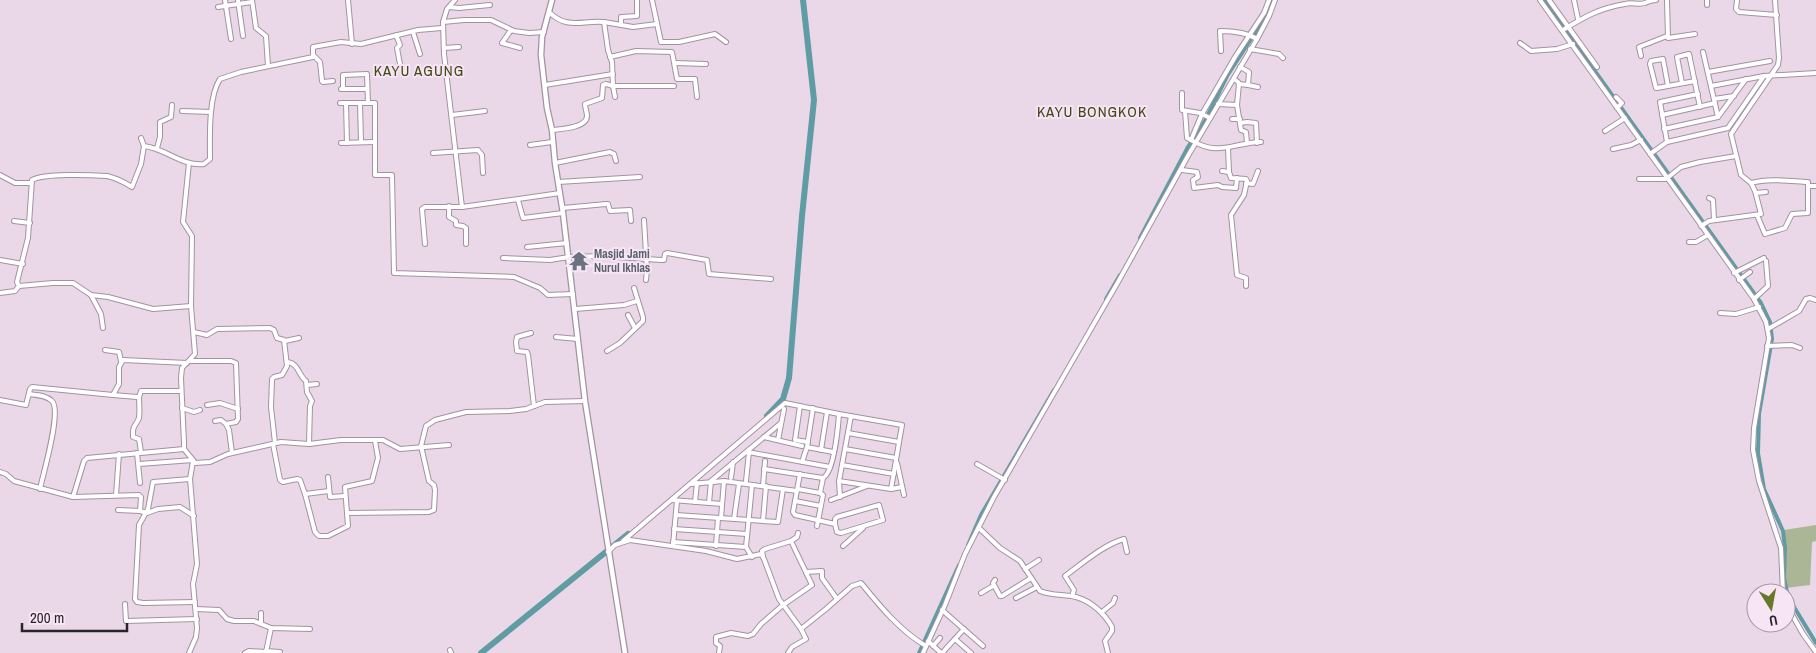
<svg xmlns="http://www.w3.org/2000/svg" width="1816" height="653" viewBox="0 0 1816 653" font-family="'Archivo Narrow',sans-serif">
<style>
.green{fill:#abb696}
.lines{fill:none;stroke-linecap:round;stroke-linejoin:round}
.canal{stroke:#609ca3;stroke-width:4}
.river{stroke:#609ca3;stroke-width:6}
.minor-casing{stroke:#a292a2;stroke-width:6}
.tertiary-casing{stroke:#a292a2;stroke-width:7}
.minor{stroke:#fff;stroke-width:4}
.tertiary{stroke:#fff;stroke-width:4.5}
.labels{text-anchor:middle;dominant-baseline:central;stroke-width:4;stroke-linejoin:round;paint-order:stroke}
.worship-label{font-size:12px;font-weight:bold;fill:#5b616d;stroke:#f7e5f6;text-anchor:start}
.quarter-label{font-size:15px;letter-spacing:1px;fill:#3f4a12;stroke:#f7e5f6}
</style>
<rect width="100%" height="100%" fill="#ead8e9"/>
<path class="green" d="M1816,525V541L1812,542L1810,585L1786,588L1784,530Z"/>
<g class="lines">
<g class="canal">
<path d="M1544,0L1761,303L1770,322L1772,339L1759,414L1758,453L1764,489L1783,531L1785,548L1784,578L1788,597L1816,643"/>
<path d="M1140,238L1188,147L1206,119L1227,76L1266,16L1272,0"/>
<path d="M1106,299L1120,275"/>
<path d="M968,545L981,515L1054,390"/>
<path d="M919,653L959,565"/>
</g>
<g class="river">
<path d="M767,416L783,399L789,378L802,216L814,100L803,0"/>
<path d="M481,653L628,534"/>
</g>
<defs>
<g id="minor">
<path d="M225,0L231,39"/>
<path d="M238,0L243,36"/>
<path d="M252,0L256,28L266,36L268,66"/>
<path d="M348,0L352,44"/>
<path d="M652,0L661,42H679L715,34L726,42"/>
<path d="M1540,0L1754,299L1766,322L1769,338L1754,428L1753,450L1759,481L1781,548L1783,593"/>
<path d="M1549,0L1597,67"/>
<path d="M1574,0L1578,19"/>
<path d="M1667,0L1668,38L1695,34"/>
<path d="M1707,0V5"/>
<path d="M1737,0L1736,9L1739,12L1777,15"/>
<path d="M218,7L252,2"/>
<path d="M449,7L459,8L490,5"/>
<path d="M549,12C567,30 582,20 604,22L608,50L612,62L613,86H674"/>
<path d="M443,22L447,9L455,0"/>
<path d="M604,22L633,27L657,24"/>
<path d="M621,25V17L637,16V0"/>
<path d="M511,30L502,43L520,48"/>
<path d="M1563,30C1584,17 1600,8 1625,4C1631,2 1639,5 1645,3C1649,1 1652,0 1656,0"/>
<path d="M413,32L420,54"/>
<path d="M396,35L400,45L397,48L400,64"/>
<path d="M1520,43L1531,51L1557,49L1573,44"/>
<path d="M444,48L459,47"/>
<path d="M1250,49L1279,54L1283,58"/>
<path d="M1221,51L1220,31C1233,31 1246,32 1257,39"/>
<path d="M1703,52L1718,117"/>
<path d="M313,55L320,62L322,81L323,82L333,81"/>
<path d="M1641,56L1639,47L1667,36"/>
<path d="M610,57L636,51L672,52L677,79H695L697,97"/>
<path d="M675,63L706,64"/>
<path d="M1708,72L1770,61"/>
<path d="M1234,79L1238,82L1239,84L1248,85L1249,72L1240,67"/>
<path d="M1682,83L1677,57L1689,54L1700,107"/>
<path d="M545,85L613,74"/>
<path d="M1248,85L1258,87"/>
<path d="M1668,86L1663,59L1651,61L1650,64L1656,88H1657L1695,81"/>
<path d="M1711,86L1764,76L1816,73"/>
<path d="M341,89H367"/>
<path d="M343,89V75L367,74L368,103"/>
<path d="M1182,93V110L1200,113L1210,118"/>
<path d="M1616,97L1622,103L1617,108"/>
<path d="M1714,99L1734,96"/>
<path d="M340,103H375V175H392L394,273L514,277L540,288L548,295L573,294"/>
<path d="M346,103L347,143"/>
<path d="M360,103L361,142"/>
<path d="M1218,104L1237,105L1239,84"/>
<path d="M1237,105L1241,130L1246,132L1247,143"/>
<path d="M182,111L211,112"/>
<path d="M1185,111L1187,138L1191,140"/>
<path d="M452,115L485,111"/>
<path d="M1662,115L1715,103"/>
<path d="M1232,119H1240"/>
<path d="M1240,123L1247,122L1256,123L1257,143"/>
<path d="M1664,129L1718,117L1746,79"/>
<path d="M552,130C561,129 587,128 587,116C587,112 585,108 585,104L602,98L603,85L606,84L613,86L615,97"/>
<path d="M1605,131L1625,118"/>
<path d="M141,138L144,146C165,148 183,167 204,164L210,159C210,138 208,97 220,79L241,72L313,57V47L341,42L361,44L418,30L442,28"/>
<path d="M1261,142C1231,143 1219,157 1191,140L1202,114L1235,57L1264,13L1269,0"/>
<path d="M1667,142L1660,102L1698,94"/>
<path d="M341,143L375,142"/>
<path d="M530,145L552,142"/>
<path d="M157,148L160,137V122L171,117L172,105"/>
<path d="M1613,149L1631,145L1641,140"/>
<path d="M433,153L478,150L482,155L483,173"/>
<path d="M1650,154L1667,142L1728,128L1764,76"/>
<path d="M189,163L183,222L192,236L191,306L195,354L182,368L181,378L184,443V449L193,460"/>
<path d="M555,163L610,152L614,154L616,161"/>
<path d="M1182,170L1197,172L1198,177L1193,180L1194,188L1218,185L1222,187L1236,188L1237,178"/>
<path d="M1222,171L1229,172L1228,148"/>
<path d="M1229,172L1231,178L1246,179L1247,181L1244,195L1231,215L1237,275L1246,278V286"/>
<path d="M0,175L15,183H31"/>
<path d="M1639,179H1666L1681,167L1700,162L1736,156"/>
<path d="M558,182L640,177"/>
<path d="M1246,183L1253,184L1258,171"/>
<path d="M1751,183C1769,178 1789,181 1808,182V186"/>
<path d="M1756,193L1766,192"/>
<path d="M1709,198L1713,200L1714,220"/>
<path d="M518,200L523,218L563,213"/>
<path d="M449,206V217L456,221V225L463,226L466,228V244"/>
<path d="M462,207L444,54L443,22L464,20H491L514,31L529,33L544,32"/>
<path d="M563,208L606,204H608L610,211L630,210L631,221"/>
<path d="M1757,215L1765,234L1785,228L1792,214L1808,213V186H1816"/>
<path d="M644,220L647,270L646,280"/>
<path d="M14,221L30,223"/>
<path d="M1701,226L1709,221L1761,214L1755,191L1751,183L1741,175L1731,134L1778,65L1779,58L1775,0"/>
<path d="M1689,242H1696L1708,235"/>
<path d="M425,244L422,209L425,207H462L560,193"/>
<path d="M527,247L567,243"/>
<path d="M503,258L550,260L569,257L603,256L661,260H664L665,254L667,253L707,260L709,274L771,279"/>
<path d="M0,260L23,264"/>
<path d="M1734,273L1764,258"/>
<path d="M1739,280L1750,272"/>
<path d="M19,286L17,282L28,238L32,180C44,173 91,175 107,176C116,178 124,182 132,187L141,164L144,146"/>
<path d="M0,293L15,291L19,286L53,283H73L91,295L108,297L153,309L191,306"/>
<path d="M91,295L101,314L103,328"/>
<path d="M1754,299L1768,286L1766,261"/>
<path d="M575,309L624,305L637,301"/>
<path d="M1720,313L1736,314L1759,307"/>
<path d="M628,315L635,328"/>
<path d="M1768,329L1799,311L1806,299L1810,298L1816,300"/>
<path d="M194,332L207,335L217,329L270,328L274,330L277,338L284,340L287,366L282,375L274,377L272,379L271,407L275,443"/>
<path d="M531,333L517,337L516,342L517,351L527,352L528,355L534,406"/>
<path d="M556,337L578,339"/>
<path d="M285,341L299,338"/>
<path d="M1767,346L1792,345L1800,348"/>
<path d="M105,350L119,352L121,361"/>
<path d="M607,351L620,343L643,321V317L634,288"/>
<path d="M190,361H231L236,363L238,419L236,422L226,424"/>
<path d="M288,362C299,364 298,375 306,381L307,392L312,401L310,406L309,444"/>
<path d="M307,385L317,384"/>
<path d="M29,394C37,395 46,395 52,401C62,411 43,474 40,489"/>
<path d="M113,395L137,397H139L141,391H181"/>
<path d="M139,397C139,403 140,411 139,418C136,426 132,425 133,437L139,439L141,452"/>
<path d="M0,400L26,405L30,389L32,387L113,395L119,384V367L123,360L187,363"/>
<path d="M207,405L220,403L238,409"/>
<path d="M800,406L795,440L808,442"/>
<path d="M182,408L194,412L200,410"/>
<path d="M839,414L902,425L891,489"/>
<path d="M215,421L221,420L226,424L229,430L232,453"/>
<path d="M848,433L899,442"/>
<path d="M764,437L802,446"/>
<path d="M778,440L784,409"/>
<path d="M273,444L280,480L283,482L297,479L300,480L305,494L315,532L319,536H328L348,526L345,487L372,481L378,458L375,441"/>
<path d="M807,447L833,452"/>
<path d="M845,449L896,458"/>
<path d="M821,450L827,412"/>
<path d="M748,452L830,467"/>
<path d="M137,453L140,483"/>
<path d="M802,462L807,447L813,408"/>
<path d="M897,463L904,495"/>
<path d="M139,464L193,460L195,463L210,462L228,454L281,442L309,444L341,440H383L400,449L449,445"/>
<path d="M977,464L1005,480"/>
<path d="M842,465L894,474"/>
<path d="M764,469L823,478"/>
<path d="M0,472L6,474L14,481L73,497L84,461L87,458L184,449"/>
<path d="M800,474L793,512L795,515L835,524L837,532L841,533L883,520L879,505L837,517L835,519V524"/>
<path d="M328,477L330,497L345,496"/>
<path d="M731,478L733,462"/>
<path d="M190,479L153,482L148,509L139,525L135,599L137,602L143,603L195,602"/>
<path d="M746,481L749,452"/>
<path d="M839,481L891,489L902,487"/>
<path d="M691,484L724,481L797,491"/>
<path d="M763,486L765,461"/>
<path d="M798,489L820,493"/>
<path d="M305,494L329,491"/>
<path d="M116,495L119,454"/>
<path d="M73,497L139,495L141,497L140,511"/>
<path d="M840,497L839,481L851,416"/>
<path d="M672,500L722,504"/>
<path d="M831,500L867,486"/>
<path d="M795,501L821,506"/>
<path d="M695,502L697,483"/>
<path d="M709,503L711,481L781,423"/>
<path d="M118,510L140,511L147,513L158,509L180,507L194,516"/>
<path d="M347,513L429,512L434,510L435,490L434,485L429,481L421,446L426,426L435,420L466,412L510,411L526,409L545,402L585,401"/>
<path d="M676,515L778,522L783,489"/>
<path d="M721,518L724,481"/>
<path d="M734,519L739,484"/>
<path d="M763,521L766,486"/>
<path d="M979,528L1000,548L1020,561L1040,591C1052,596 1064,594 1076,597C1091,601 1105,614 1112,627V631L1105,641L1108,653"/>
<path d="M674,529L747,534"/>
<path d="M623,541L785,403L839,414C838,428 834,472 823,478L820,493L823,495L817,526"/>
<path d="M673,542L746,547L752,557"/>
<path d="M673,545L677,501"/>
<path d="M716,546L718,518"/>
<path d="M843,546L863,528"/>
<path d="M746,547L752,485"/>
<path d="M608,552L615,545L630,540L706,551L737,559L761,554L764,559L779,599L801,629L826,609L852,586L861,583C879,605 900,631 926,646"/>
<path d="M763,556L762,551L765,549L791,541"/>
<path d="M1025,569L1039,560"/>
<path d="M806,572L822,571V578L837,599"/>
<path d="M995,580L993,583L1000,596H1002L1031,578"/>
<path d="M981,593L993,586"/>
<path d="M1072,596L1074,590L1065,576C1083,563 1103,545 1124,539L1127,552"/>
<path d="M1016,598L1037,587"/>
<path d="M125,604L126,621L197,619"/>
<path d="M1786,604L1803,634L1816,652"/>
<path d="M196,609L219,610L227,619L234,621H254L271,628L310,629"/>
<path d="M942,610L983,646"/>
<path d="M1102,612L1113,603L1115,598"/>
<path d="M261,613V624"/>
<path d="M955,639L971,653"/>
<path d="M928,641L941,653"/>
<path d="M933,646L940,638"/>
<path d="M450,650L451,653"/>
<path d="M266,651L280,652"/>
<path d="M189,653L196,637L197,628L193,584L197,564L190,479L193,461"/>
<path d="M245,653L249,651L266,652L271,628"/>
<path d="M719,653L720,646L716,643V637L731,633L748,636L753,634L761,624L783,605L812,585L791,541L797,537L798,533"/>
<path d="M788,653L792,647L806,639L801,629"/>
<path d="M923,653L945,605L965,554L994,497L1118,282L1189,154L1257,39L1269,16L1275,0"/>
<path d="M942,653L964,629"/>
</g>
<path id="tertiary" d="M552,0L542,37L541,55L547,108L552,130L555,163L563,213L585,401L625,653"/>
</defs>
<use href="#minor" class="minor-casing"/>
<use href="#tertiary" class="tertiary-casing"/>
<use href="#minor" class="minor"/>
<use href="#tertiary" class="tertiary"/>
</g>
<defs>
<symbol id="temple-bare" viewBox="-9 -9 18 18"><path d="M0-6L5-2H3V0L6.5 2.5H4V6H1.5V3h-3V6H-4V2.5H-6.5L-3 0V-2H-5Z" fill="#6b7280" stroke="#f7e5f6" stroke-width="2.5" paint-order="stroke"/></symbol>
</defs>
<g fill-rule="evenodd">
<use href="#temple-bare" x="565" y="247" width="28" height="28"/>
</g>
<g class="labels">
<g class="worship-label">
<text x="594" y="254">Masjid Jami<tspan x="594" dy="14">Nurul Ikhlas</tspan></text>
</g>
<g class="quarter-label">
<text x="419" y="70">KAYU AGUNG</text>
<text x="1092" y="111">KAYU BONGKOK</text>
</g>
</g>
<g transform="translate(1771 608) rotate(169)"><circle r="24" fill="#f7e5f6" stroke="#a598a4"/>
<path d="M0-4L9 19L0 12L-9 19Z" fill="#677927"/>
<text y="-8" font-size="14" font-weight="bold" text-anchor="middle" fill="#2a242a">U</text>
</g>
<path d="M22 623v8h105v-8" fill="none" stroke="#2a242a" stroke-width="2.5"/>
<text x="30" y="623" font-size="15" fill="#2a242a" stroke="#f7e5f6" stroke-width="4" paint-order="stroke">200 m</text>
</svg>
